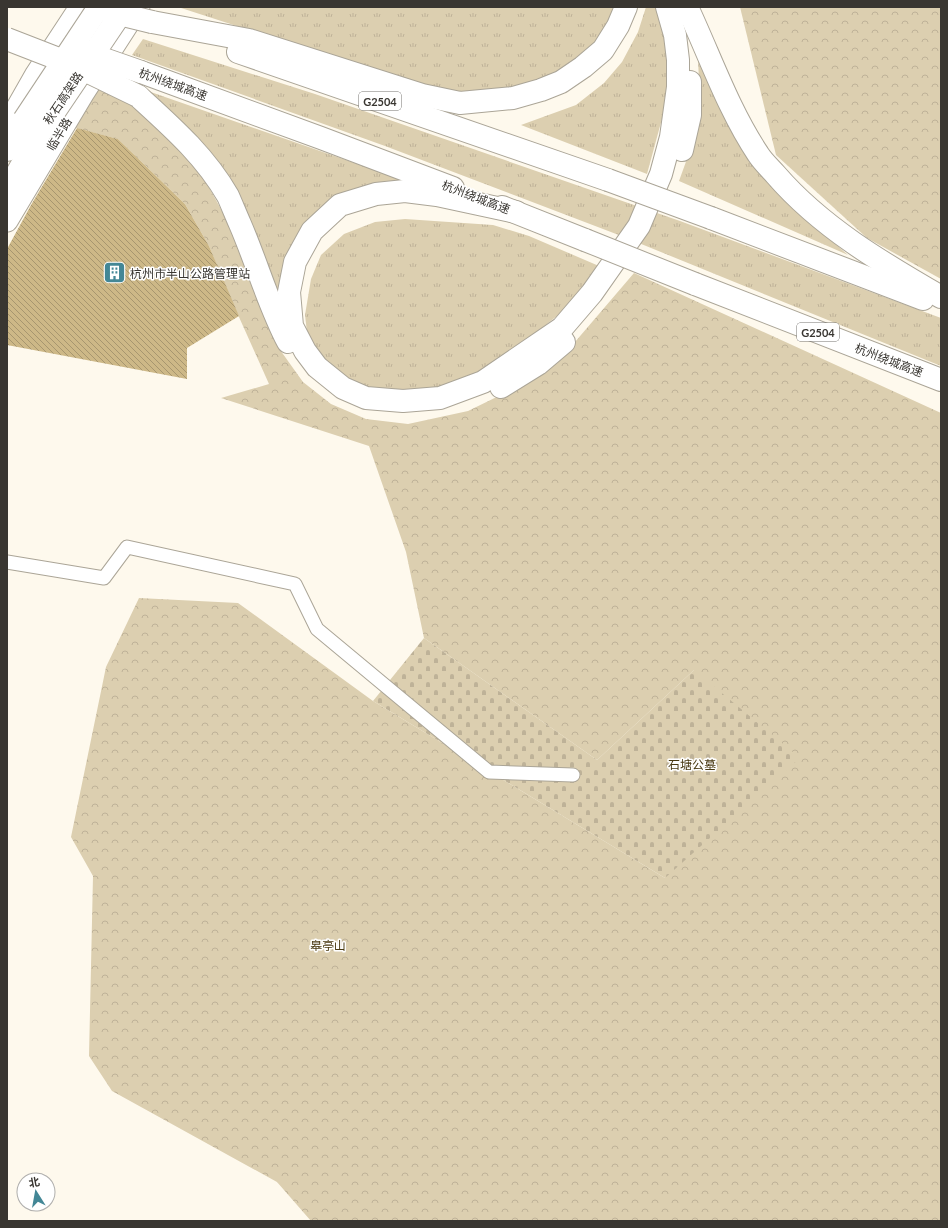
<svg xmlns="http://www.w3.org/2000/svg" width="948" height="1228" viewBox="0 0 948 1228" font-family="Lato,'Noto Sans SC',sans-serif">
<style>
.grass{fill:url(#grass-tufts)}
.forest{fill:url(#forest-crowns)}
.cemetery{fill:url(#cemetery-stones)}
.building{fill:url(#building-back-hatch)}
.lines{fill:none;stroke-linecap:round;stroke-linejoin:round}
.street-casing{stroke:#aba597;stroke-width:15}
.primary-casing{stroke:#aba597;stroke-width:23}
.highway-casing{stroke:#aba597;stroke-width:24}
.street{stroke:#fff;stroke-width:13}
.primary{stroke:#fff;stroke-width:21}
.highway{stroke:#fff;stroke-width:22}
.highway-bridge-casing{stroke:#aba597;stroke-width:24;stroke-linecap:butt}
.highway-bridge{stroke:#fff;stroke-width:22}
.labels{text-anchor:middle;dominant-baseline:central;stroke-width:3;stroke-linejoin:round;paint-order:stroke}
.shield{fill:#fff;stroke:#74726f;stroke-width:1}
.shield-label{font-size:11px;font-weight:bold;fill:#393631}
.street-label{font-size:12px;fill:#393631;stroke:#fff}
.poi-label{font-size:12px;fill:#393631;stroke:#fff;text-anchor:start}
.park-label{font-size:12px;fill:#493912;stroke:#fff}
</style>
<defs>
<pattern id="grass-tufts" width="24" height="20" patternUnits="userSpaceOnUse"><rect width="24" height="20" fill="#dccfb0"/><path d="M3 7l-1-3M5 7V3M7 7l1-3M15 17l-1-3M17 17v-4M19 17l1-3" fill="none" stroke="#beb298"/></pattern>
<pattern id="forest-crowns" width="20" height="18" patternUnits="userSpaceOnUse"><rect width="20" height="18" fill="#dccfb0"/><path d="M2 6a3 3 0 1 1 6 0M12 15a3 3 0 1 1 6 0" fill="none" stroke="#beb298"/></pattern>
<pattern id="cemetery-stones" width="16" height="16" patternUnits="userSpaceOnUse"><rect width="16" height="16" fill="#dccfb0"/><path d="M2 7V4a2 2 0 0 1 4 0v3zM10 15v-3a2 2 0 0 1 4 0v3z" fill="#beb298"/></pattern>
<pattern id="building-back-hatch" width="6" height="6" patternUnits="userSpaceOnUse"><rect width="6" height="6" fill="#cdb887"/><path d="M-1 5l2 2M0 0l6 6M5-1l2 2" fill="none" stroke="#a7966f"/></pattern>
</defs>
<rect width="100%" height="100%" fill="#fef9ed"/>
<g class="grass">
<path d="M178,7H613L609,25L592,52L549,80L518,90L443,93Z"/>
<path d="M646,7H658L667,41L668,86L663,115L647,174L521,125L576,105L604,83L622,62L638,32Z"/>
<path d="M143,39L315,94L680,221L941,318V366L624,237L385,146L132,55Z"/>
<path d="M698,59L727,121L786,201L848,255L679,181L692,145L700,104Z"/>
<path d="M145,90L412,183L303,228L281,273L280,314L229,183L207,147Z"/>
<path d="M405,219L493,225L529,236L599,266L573,303L527,340L482,371L445,386L384,397L349,384L326,362L308,341L305,315L311,279L321,255L344,234L375,222Z"/>
</g>
<g class="forest">
<path d="M740,7H941V279L867,238L776,155Z"/>
<path d="M100,86L133,105L161,127L205,180L239,242L278,347L303,382L331,404L366,419L408,424L468,411L521,385L563,356L634,273L941,413V1221H311L277,1182L112,1091L89,1056L93,876L71,837L106,667L139,598L238,603L373,701L665,878L694,670L597,760L424,638L406,552L369,446L221,398L269,384L230,297L209,246L185,204L118,139L72,127Z"/>
</g>
<path class="cemetery" d="M424,638L597,760L694,670L800,758L665,878L373,701Z"/>
<path class="building" d="M77,128L118,139L185,204L209,246L239,316L187,348V379L7,345V249L31,205Z"/>
<g class="lines">
<defs>
<path id="street" d="M7,562L104,578L127,547L295,584L317,629L489,772L573,775"/>
<g id="primary">
<path d="M7,125L36,74L80,7"/>
<path d="M7,221L83,94L139,7"/>
</g>
<g id="highway">
<path d="M687,7C710,56 728,109 758,154C763,162 770,168 776,175C821,227 882,263 941,297"/>
<path d="M152,22L249,40L422,95L460,103L513,98L541,90L561,82L583,67L603,50L618,26L626,7"/>
<path d="M238,52L608,180"/>
<path d="M141,72L321,138L453,188"/>
<path d="M138,96C172,127 205,156 228,196C232,205 236,215 240,224C257,263 268,304 288,342"/>
<path d="M7,150L24,120"/>
<path d="M682,150L690,115V82"/>
<path d="M7,191L40,133"/>
<path d="M502,207L585,240"/>
<path d="M516,212L437,195L405,191L376,194L340,205L312,231L295,262L289,292L292,326L305,351L317,367L343,388L366,398L403,401L440,398L483,382L562,328L592,293L639,226L661,174L671,137L678,87V60L675,35L667,7"/>
<path d="M711,218L923,299"/>
<path d="M695,284L941,380"/>
<path d="M501,387L538,364L564,342"/>
</g>
</defs>
<use href="#street" class="street-casing"/>
<use href="#primary" class="primary-casing"/>
<use href="#highway" class="highway-casing"/>
<use href="#street" class="street"/>
<use href="#primary" class="primary"/>
<use href="#highway" class="highway"/>
<defs>
<g id="highway-bridge">
<path d="M107,11L152,22"/>
<path d="M7,39L74,65L138,96"/>
<path d="M78,50L141,72"/>
<path d="M24,120L99,7"/>
<path d="M40,133L125,7"/>
<path d="M608,180L711,218"/>
<path d="M585,240L695,284"/>
</g>
</defs>
<use href="#highway-bridge" class="highway-bridge-casing"/>
<use href="#highway-bridge" class="highway-bridge"/>
</g>
<defs>
<symbol id="building-square" viewBox="-11 -11 22 22"><rect x="-9" y="-9" width="18" height="18" rx="4" fill="#438796" stroke="#fff"/><path d="M-4-6H4V6H1V3H-1V6H-4ZM-2.5-4.3h1.7v1.8h-1.7ZM.8-4.3h1.7v1.8H.8ZM-2.5-1h1.7V.8h-1.7ZM.8-1h1.7V.8H.8Z" fill="#fff"/></symbol>
</defs>
<g fill-rule="evenodd">
<use href="#building-square" x="102" y="260" width="25" height="25"/>
</g>
<g class="labels">
<g class="shield">
<rect x="359" y="92" width="42" height="18" rx="3"/>
<rect x="797" y="323" width="42" height="18" rx="3"/>
</g>
<g class="shield-label">
<text x="380" y="101">G2504</text>
<text x="818" y="332">G2504</text>
</g>
<g class="street-label">
<text transform="translate(173 84) rotate(20)">杭州绕城高速</text>
<text transform="translate(63 98) rotate(-56)">秋石高架路</text>
<text transform="translate(59 134) rotate(-59)">临半路</text>
<text transform="translate(476 197) rotate(21)">杭州绕城高速</text>
<text transform="translate(889 360) rotate(21)">杭州绕城高速</text>
</g>
<g class="poi-label">
<text x="130" y="273">杭州市半山公路管理站</text>
</g>
<g class="park-label">
<text x="692" y="764">石塘公墓</text>
<text x="328" y="945">皋亭山</text>
</g>
</g>
<rect width="948" height="1228" fill="none" stroke="#393631" stroke-width="16"/>
<g transform="translate(36 1192) rotate(349)"><circle r="19" fill="#ffffff" stroke="#b0afad"/>
<path d="M0-3L7 15L0 10L-7 15Z" fill="#438796"/>
<text y="-6" font-size="11" font-weight="bold" text-anchor="middle" fill="#393631">北</text>
</g>
</svg>
